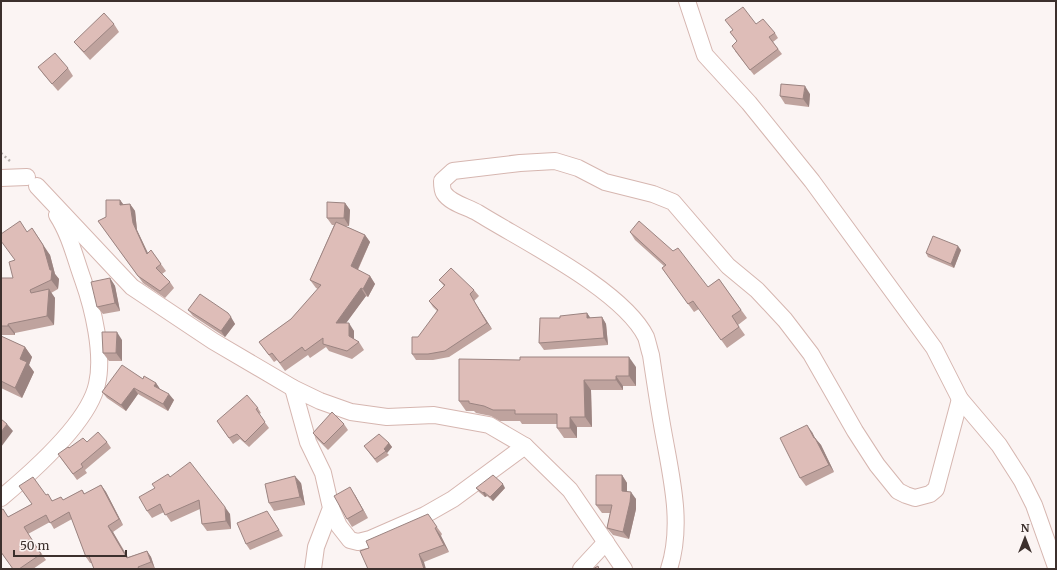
<svg xmlns="http://www.w3.org/2000/svg" width="1057" height="570" viewBox="0 0 1057 570" font-family="Merriweather,serif">
<style>
.lines{fill:none;stroke-linecap:round;stroke-linejoin:round}
.minor-casing{stroke:#d6b6b0;stroke-width:18}
.path{stroke:#b6aeac;stroke-width:2.5;stroke-dasharray:2 3;stroke-linecap:butt}
.minor{stroke:#fff;stroke-width:16}
.wall{fill:#bfa39e}
.shaded-wall{fill:#9b8481}
.building{fill:#debdb8;stroke:#9b8481}
</style>
<rect width="100%" height="100%" fill="#fbf4f3"/>
<g class="lines">
<defs>
<g id="minor">
<path d="M687,1L705,55L749,103L812,181L934,348L960,399L999,445L1022,481L1034,505L1056,567"/>
<path d="M1,178L27,177"/>
<path d="M37,186L132,287L213,341L293,388L320,401L351,412L387,417L434,415L489,425L525,446L570,490L624,569"/>
<path d="M293,388L308,442L323,473L331,508L316,547L313,569"/>
<path d="M1,498C31,473 89,422 97,384C104,354 93,308 83,280C75,258 70,235 57,215"/>
<path d="M331,508L339,526L350,540L358,542L370,539L425,515L453,499L525,446"/>
<path d="M581,569L606,542"/>
<path d="M669,569C683,526 672,480 664,436C659,409 655,382 651,355C649,349 648,343 646,337C623,290 523,241 478,213C468,207 450,203 444,193C442,190 442,185 442,181L453,171L520,163L555,161L578,168L605,182L653,194L673,202L728,266L757,290L785,320L811,354L855,431L877,465L898,491L906,495L915,498L930,494L936,489L960,399"/>
</g>
</defs>
<use href="#minor" class="minor-casing"/>
<path class="path" d="M1,153L11,162"/>
<use href="#minor" class="minor"/>
</g>
<g class="wall">
<path d="M114,24L119,32L90,60L80,49L74,42Z"/>
<path d="M756,24L775,33L778,38L773,42L782,54L754,75L735,51L737,41L730,32Z"/>
<path d="M38,67L68,68L73,76L58,91L44,75Z"/>
<path d="M810,94L809,107L785,104L780,96Z"/>
<path d="M120,200L124,205L130,204L135,211L137,230L148,253L151,250L166,271L162,274L170,282L174,288L165,298L143,283L98,221L106,217Z"/>
<path d="M345,203L350,210L349,226H345L365,235L370,242L358,270L370,276L375,284L368,297L366,296L346,323L354,331V339L359,342L364,350L352,359L329,351L326,347L310,358L308,355L285,371L277,360L274,362L259,342L291,319L318,289L316,288L310,280L334,225H332L327,218Z"/>
<path d="M27,232L50,255L55,274L59,279L58,289L51,293L55,298L54,325L15,333V335H1V278H13L15,260Z"/>
<path d="M630,232L708,287L719,279L747,318L738,325L745,335L727,348L699,309L694,312L662,268L664,266L635,240Z"/>
<path d="M961,250L954,268L928,257L926,253Z"/>
<path d="M110,278L115,286L120,311L103,314L97,307Z"/>
<path d="M439,280L474,290L479,296L474,301L492,329L449,357L433,360H416L412,354L437,311L433,307L429,301L444,286Z"/>
<path d="M188,310L228,313L235,324L225,337L193,316Z"/>
<path d="M587,313L590,318L602,317L606,324L608,345L544,350L539,343L560,318Z"/>
<path d="M1,336L25,347L32,357L29,365L34,372L22,398L1,388Z"/>
<path d="M122,340V361H109L103,353Z"/>
<path d="M636,367V386H623V390H591L592,427H577V438H564L557,428V424H522L520,421H500L491,416L476,413L474,411H466L459,401Z"/>
<path d="M143,379L156,383L160,389L174,400L168,411L138,394L126,411L107,398L102,392Z"/>
<path d="M258,408L261,413L259,414L269,428L249,447L240,439L233,444L217,421Z"/>
<path d="M344,424L348,430L328,450L317,439L313,433Z"/>
<path d="M812,432L815,438L821,445L834,472L806,486L800,478Z"/>
<path d="M87,442H107L111,448L85,470L87,473L77,480L58,454L69,448Z"/>
<path d="M389,443L392,447L387,453L389,455L377,463L364,446Z"/>
<path d="M622,475L627,483V492L636,499V509L629,539L613,535L607,528L610,513H602L596,505Z"/>
<path d="M170,477L230,514L231,529L207,531L202,524L200,509L171,522L164,512L152,518L147,511L155,488Z"/>
<path d="M301,483L305,505L274,511L269,503Z"/>
<path d="M101,485L106,492L123,525L113,532L128,557L147,551L151,557L155,569H94L92,563H90L86,557L72,519L54,529L50,522L28,534L46,560L33,569H13L2,554L1,556V510L8,517L32,504L46,495L53,501L61,497L63,500L82,490L85,494Z"/>
<path d="M476,488H505L493,501L487,496L485,497L479,492Z"/>
<path d="M355,495L368,518L352,527L347,519Z"/>
<path d="M271,517L283,536L250,550L246,544Z"/>
<path d="M437,527L442,534L441,536L449,552L424,562L369,548Z"/>
</g>
<g class="shaded-wall">
<path d="M805,86L810,94L809,107L803,99Z"/>
<path d="M120,200L125,207L120,205Z"/>
<path d="M345,203L350,210L349,226L344,218Z"/>
<path d="M130,204L135,211L137,230L151,260L147,254L133,223Z"/>
<path d="M32,228L50,255L55,274L59,279L58,289L51,280L50,270Z"/>
<path d="M365,235L370,242L356,273L351,266Z"/>
<path d="M958,246L961,250L954,268L951,264Z"/>
<path d="M370,276L375,284L368,297L363,289Z"/>
<path d="M110,278L115,286L120,311L115,303Z"/>
<path d="M361,288L366,296L341,330L336,323Z"/>
<path d="M49,289L55,298L54,325L47,316Z"/>
<path d="M470,294L474,301L492,329L487,323Z"/>
<path d="M587,313L592,320L587,318Z"/>
<path d="M231,317L235,324L225,337L221,331Z"/>
<path d="M602,317L606,324L608,345L604,338Z"/>
<path d="M349,323L354,331V343L349,336Z"/>
<path d="M8,324L15,333V335L8,326Z"/>
<path d="M117,332L122,340V361L116,353Z"/>
<path d="M25,347L32,357L29,365L34,372L22,398L15,388L20,359Z"/>
<path d="M629,357L636,367V386L629,376Z"/>
<path d="M616,376L623,386V390L616,380Z"/>
<path d="M584,380L591,390L592,427L585,417Z"/>
<path d="M156,383L160,389L154,386Z"/>
<path d="M134,388L138,394L126,411L121,405Z"/>
<path d="M169,394L174,400L168,411L163,404Z"/>
<path d="M570,417L577,427V438L570,428Z"/>
<path d="M7,424L13,431L1,447V432Z"/>
<path d="M807,425L812,432L819,446L814,438Z"/>
<path d="M815,438L821,445L834,472L829,465Z"/>
<path d="M389,443L392,447L387,453L384,449Z"/>
<path d="M622,475L627,483V499L622,491Z"/>
<path d="M295,476L301,483L305,505L300,497Z"/>
<path d="M503,484L505,488L493,501L490,497Z"/>
<path d="M101,485L106,492L123,525L119,519Z"/>
<path d="M350,487L355,495L368,518L363,510Z"/>
<path d="M484,492L487,496L485,497L483,493Z"/>
<path d="M631,492L636,499V509L629,539L623,532Z"/>
<path d="M225,507L230,514L231,529L226,521Z"/>
<path d="M108,526L113,532L131,564L127,558Z"/>
<path d="M435,528L441,536L449,552L444,545Z"/>
<path d="M147,551L151,557L155,569L151,562Z"/>
<path d="M419,554L424,562L426,569H424Z"/>
</g>
<g class="building">
<path d="M743,7L756,24L763,19L775,33L769,37L778,49L750,70L732,46L737,41L730,32L733,30L725,20Z"/>
<path d="M104,13L114,24L84,52L74,42Z"/>
<path d="M55,53L68,68L52,84L38,67Z"/>
<path d="M781,84L805,86L803,99L780,96Z"/>
<path d="M106,200H120V205L130,204L133,223L147,254L151,250L161,264L156,268L170,282L160,291L138,276L98,221L106,217Z"/>
<path d="M327,202L345,203L344,218H327Z"/>
<path d="M20,221L27,232L32,228L43,245L50,270H52L51,280L30,290L31,293L49,289L47,316L8,324V326H1V278H13L9,262L15,260L1,241V234Z"/>
<path d="M639,221L673,251L678,248L708,287L719,279L741,310L732,316L739,327L721,340L693,301L688,304L662,268L666,265L630,232Z"/>
<path d="M336,222L365,235L351,266L370,276L363,289L361,288L336,323H349V336L359,342L347,351L323,344V338L305,351L302,347L280,363L272,353L269,355L259,342L291,319L321,285L310,280Z"/>
<path d="M933,236L958,246L951,264L926,253Z"/>
<path d="M451,268L474,290L470,294L487,323L445,351L428,354H412V337H418L438,310L429,301L445,285L439,280Z"/>
<path d="M110,278L115,303L97,307L91,282Z"/>
<path d="M200,294L228,313L231,317L221,331L188,310Z"/>
<path d="M587,313V318L602,317L604,338L539,343L540,318H560V316Z"/>
<path d="M102,332H117L116,353H103Z"/>
<path d="M1,336L25,347L20,359L27,362L15,388L1,381Z"/>
<path d="M520,357H629V376H616V380H584L585,417H570V428H557V414H515V410H493L484,406L469,403V401H459V359L520,360Z"/>
<path d="M122,365L143,379L144,376L156,383L154,386L169,394L163,404L134,388L121,405L102,392Z"/>
<path d="M247,395L258,408L256,409L265,422L245,442L237,434L229,438L217,421Z"/>
<path d="M332,412L344,424L324,444L313,433Z"/>
<path d="M1,419L7,424L1,432Z"/>
<path d="M807,425L814,438H815L829,465L800,478L780,438Z"/>
<path d="M98,432L107,442L81,464L83,467L73,474L58,454L68,447L69,448L83,438L87,442Z"/>
<path d="M379,434L389,443L384,449L386,451L375,459L364,446Z"/>
<path d="M190,462L225,507L226,521L202,524L199,500L165,515L160,504L147,511L139,497L155,488L152,484L168,474L170,477Z"/>
<path d="M493,475L503,484L490,497L484,492L483,493L476,488Z"/>
<path d="M596,475H622V491L631,492L630,502L623,532L607,528L612,505H596Z"/>
<path d="M295,476L300,497L269,503L265,484Z"/>
<path d="M33,477L46,495L48,494L52,501L61,497L63,500L82,490L84,494L101,485L119,519L108,526L127,558L147,551L151,562L138,567L139,569H94L89,556L86,557L69,512L50,523L46,515L24,527L41,554L19,569H13L1,552V510L3,509L8,517L32,504L19,486Z"/>
<path d="M350,487L363,510L347,519L334,496Z"/>
<path d="M267,511L279,530L246,544L237,523Z"/>
<path d="M428,514L437,527L435,528L444,545L419,554L424,569H368L360,551L369,548L366,541Z"/>
<path d="M598,566L599,569H593Z"/>
</g>
<rect width="1057" height="570" fill="none" stroke="#3c302d" stroke-width="4"/>
<g transform="translate(1025 538)" stroke="#fbf4f3" stroke-width="3" paint-order="stroke">
<path d="M0-3L7 15L0 10L-7 15Z" fill="#3c302d"/>
<text y="-6" font-size="11" font-weight="bold" text-anchor="middle" fill="#3c302d">N</text>
</g>
<path d="M14 550v6h112v-6" fill="none" stroke="#3c302d" stroke-width="2"/>
<text x="20" y="550" font-size="12" fill="#3c302d" stroke="#fbf4f3" stroke-width="3" paint-order="stroke">50 m</text>
</svg>
